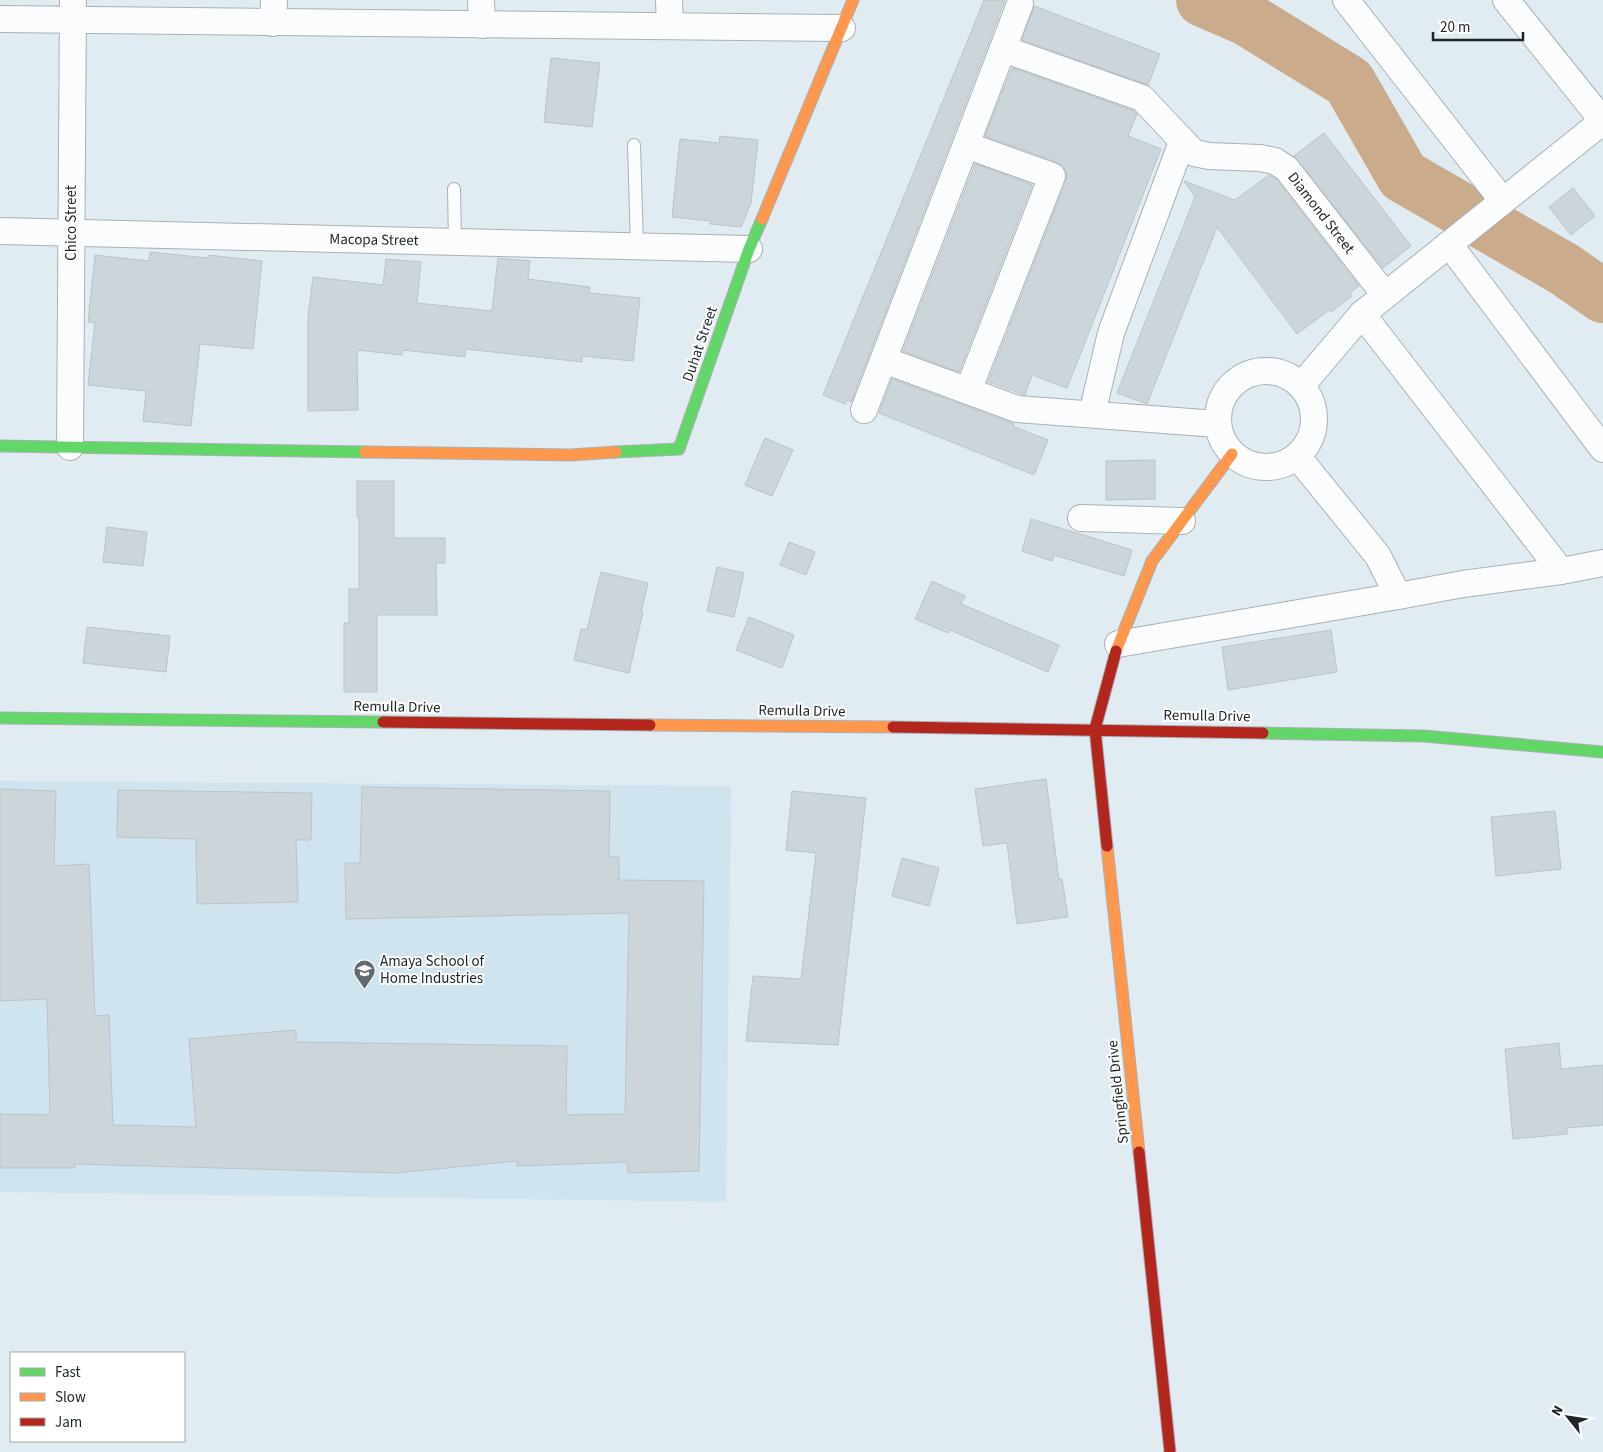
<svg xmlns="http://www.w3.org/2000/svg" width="1603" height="1452" viewBox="0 0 1603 1452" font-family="'Source Sans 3',sans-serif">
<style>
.built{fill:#cfe4ee}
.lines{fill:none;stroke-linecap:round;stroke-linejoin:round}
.river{stroke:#caac8c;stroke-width:54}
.building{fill:#ccd5da;stroke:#bbc3c8}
.lane-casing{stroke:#a9b1b6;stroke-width:14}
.street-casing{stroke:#a9b1b6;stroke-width:28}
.fast-casing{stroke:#a9b1b6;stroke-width:13}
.slow-casing{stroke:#a9b1b6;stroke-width:13}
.jam-casing{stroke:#a9b1b6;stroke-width:13}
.lane{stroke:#fafcfd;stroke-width:12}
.street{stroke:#fafcfd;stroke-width:26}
.fast{stroke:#63d668;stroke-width:11}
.slow{stroke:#ff974d;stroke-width:11}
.jam{stroke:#b3261e;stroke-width:11}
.labels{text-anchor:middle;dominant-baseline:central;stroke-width:4;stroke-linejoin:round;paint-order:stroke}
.street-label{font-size:15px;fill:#1d2528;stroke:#fff}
.poi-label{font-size:15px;fill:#1d2528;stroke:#fff;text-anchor:start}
</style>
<rect width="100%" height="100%" fill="#e1ecf2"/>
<path class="built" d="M0,781L731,786L726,1202L0,1192Z"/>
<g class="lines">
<path class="river" d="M1203,0L1247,19L1349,82L1403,176L1564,269L1603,296"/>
</g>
<g class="building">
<path d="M984,0H1005L851,402L847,400L845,404L823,395Z"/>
<path d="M1034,6L1160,54L1148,85L1022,40Z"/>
<path d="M551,58L600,63L592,127L544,122Z"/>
<path d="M1012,68L1134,111L1137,114L1128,136L1161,149L1067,388L1032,375L1025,395L988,382L1066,181L1067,174L1064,167L1057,162L985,136Z"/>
<path d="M1324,133L1411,246L1383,268L1294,156Z"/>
<path d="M720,136L758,140L751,203L741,227L710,224V221L672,217L680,139L719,143Z"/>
<path d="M975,164L1032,185L959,372L903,351Z"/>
<path d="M1269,175L1277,180L1359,286L1350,293L1352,296L1331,312L1329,310L1297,334L1217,227L1147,404L1117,393L1195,197L1184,181L1235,200Z"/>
<path d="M1573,188L1595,216L1571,235L1549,207Z"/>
<path d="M150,252L208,258L209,255L262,261L253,349L200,344L191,426L143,421L146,391L88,385L95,323L88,322L95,255L149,261Z"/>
<path d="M498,258L530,261L528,279L590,287L589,293L640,298L633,361L582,356V362L466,349L465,357L403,350L402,355L357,350L358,410L308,411V317L313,277L383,285L386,259L421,262L417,303L492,311Z"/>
<path d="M892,379L1014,424L1013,426L1017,428L1048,440L1034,475L879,413Z"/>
<path d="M765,438L793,450L772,496L745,485Z"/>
<path d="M1155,460V499L1106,500V461Z"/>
<path d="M357,481H394V538H445V563H436L437,615H377V692H344V623H349V589H359V517H357Z"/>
<path d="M1031,519L1132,550L1124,576L1054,555L1052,561L1022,551Z"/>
<path d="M107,527L147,532L143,566L103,562Z"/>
<path d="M789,542L815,552L806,575L780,565Z"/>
<path d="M717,567L744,573L734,617L707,611Z"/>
<path d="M601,572L648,583L641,612H643L629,673L574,660L581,629L587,630Z"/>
<path d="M932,581L965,596L961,604L1059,645L1048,672L950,630L948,633L915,619Z"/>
<path d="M749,617L794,635L782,668L736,650Z"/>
<path d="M87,627L170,636L166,672L83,663Z"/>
<path d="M1331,630L1337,672L1228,690L1222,647Z"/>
<path d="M1046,779L1059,880L1062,879L1068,917L1017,924L1007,843L983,846L975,789Z"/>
<path d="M362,787L610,791L609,857H619V880L704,881L699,1171L628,1173L627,1162L517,1166V1161L396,1173L75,1164V1168H0V1114L50,1115L47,999L0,1001V789L56,791L54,866L89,864L95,1016L109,1015L113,1125L196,1127L189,1039L296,1030V1042L567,1046L566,1115L625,1114L629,913L346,919L345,863H360Z"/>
<path d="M118,790L312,793L311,840H296L298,902L197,904L196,839L117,837Z"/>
<path d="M792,791L866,798L838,1045L746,1041L753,976L801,979L816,853L786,850Z"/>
<path d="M1555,811L1561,869L1496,876L1491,817Z"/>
<path d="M902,858L939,868L929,906L892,896Z"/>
<path d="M1559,1043L1561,1069L1603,1065V1125L1567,1128V1134L1513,1139L1505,1049Z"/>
</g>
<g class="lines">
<defs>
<g id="lane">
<path d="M634,145L637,247"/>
<path d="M454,189L455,242"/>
</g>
<g id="street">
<path d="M481,0L482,25"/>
<path d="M669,0L670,26"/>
<path d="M1346,0L1503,201"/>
<path d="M1506,0L1603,121"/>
<path d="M0,19L842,28"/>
<path d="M273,23L274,0"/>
<path d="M1003,49L1142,98L1194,153L1209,156L1260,158L1275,161L1287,169L1385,295"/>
<path d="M966,145L1052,176L968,391"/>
<path d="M0,231L749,249"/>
<path d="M1449,244L1603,449"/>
<path d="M1362,314L1561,571"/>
<path d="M884,360L1017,409L1217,424"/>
<circle cx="1266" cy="419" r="48"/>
<path d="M1301,386L1362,314L1603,121"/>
<path d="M864,410L1020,4"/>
<path d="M1092,414L1111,333L1182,142"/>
<path d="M70,447L73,0"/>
<path d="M1297,456L1378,556L1398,596L1463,584L1561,571L1603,563"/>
<path d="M1081,518L1182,521"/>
<path d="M1118,644L1398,596"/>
</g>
<g id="fast">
<path d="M0,446L365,452"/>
<path d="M616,452L679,449L749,249L762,219"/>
<path d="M0,718L383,722"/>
<path d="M1263,733L1424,736L1603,752"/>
</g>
<g id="slow">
<path d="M762,219L853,0"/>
<path d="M365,452L570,455L616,452"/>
<path d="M1116,651L1152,561L1232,454"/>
<path d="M650,725L893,727"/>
<path d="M1107,846L1139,1152"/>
</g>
<g id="jam">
<path d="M383,722L650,725"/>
<path d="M893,727L1263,733"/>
<path d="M1107,846L1095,729L1116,651"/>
<path d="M1139,1152L1170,1452"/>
</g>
</defs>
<use href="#lane" class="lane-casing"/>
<use href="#street" class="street-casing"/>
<use href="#fast" class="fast-casing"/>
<use href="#slow" class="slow-casing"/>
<use href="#jam" class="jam-casing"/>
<use href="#lane" class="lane"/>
<use href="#street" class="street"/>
<use href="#fast" class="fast"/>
<use href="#slow" class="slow"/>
<use href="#jam" class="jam"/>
</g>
<defs>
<symbol id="school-pin" viewBox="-11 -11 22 30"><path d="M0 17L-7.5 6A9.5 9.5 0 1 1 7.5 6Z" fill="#626b6f" stroke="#fff"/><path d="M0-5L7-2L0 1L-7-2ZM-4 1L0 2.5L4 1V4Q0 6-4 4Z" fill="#fff"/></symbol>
</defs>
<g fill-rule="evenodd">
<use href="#school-pin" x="352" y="958" width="25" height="34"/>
</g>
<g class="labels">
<g class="street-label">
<text transform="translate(1321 213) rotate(52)">Diamond Street</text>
<text transform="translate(71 223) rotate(-90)">Chico Street</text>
<text transform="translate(374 240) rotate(1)">Macopa Street</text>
<text transform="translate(700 344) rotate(-71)">Duhat Street</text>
<text transform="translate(397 707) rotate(1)">Remulla Drive</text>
<text transform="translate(802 711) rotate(1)">Remulla Drive</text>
<text transform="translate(1207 716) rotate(1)">Remulla Drive</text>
<text transform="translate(1118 1092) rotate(-96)">Springfield Drive</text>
</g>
<g class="poi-label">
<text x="380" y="961">Amaya School of<tspan x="380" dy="17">Home Industries</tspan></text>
</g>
</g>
<rect x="10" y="1352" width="175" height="90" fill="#ffffff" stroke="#a5a8a9"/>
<rect x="20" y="1368" width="25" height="8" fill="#63d668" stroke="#a5a8a9"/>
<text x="55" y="1377" font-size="15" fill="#1d2528">Fast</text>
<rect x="20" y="1393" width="25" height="8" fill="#ff974d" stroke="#a5a8a9"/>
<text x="55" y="1402" font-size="15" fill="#1d2528">Slow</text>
<rect x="20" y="1418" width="25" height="8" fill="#b3261e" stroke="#a5a8a9"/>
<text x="55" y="1427" font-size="15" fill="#1d2528">Jam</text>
<g transform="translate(1568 1417) rotate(300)" stroke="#ffffff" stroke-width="4" paint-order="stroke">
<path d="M0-4L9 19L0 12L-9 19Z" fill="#1d2528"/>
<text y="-8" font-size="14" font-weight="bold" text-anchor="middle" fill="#1d2528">N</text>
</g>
<path d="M1433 32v8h90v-8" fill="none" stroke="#1d2528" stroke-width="2.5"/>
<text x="1440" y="32" font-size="15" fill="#1d2528" stroke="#ffffff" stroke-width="4" paint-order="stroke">20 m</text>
</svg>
